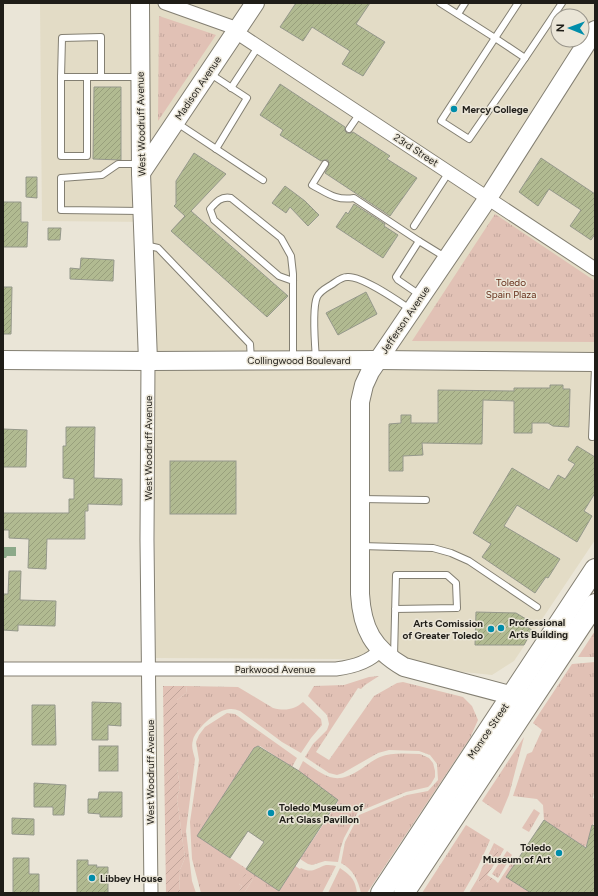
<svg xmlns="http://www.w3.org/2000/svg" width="598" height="896" viewBox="0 0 598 896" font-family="Figtree,sans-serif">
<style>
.built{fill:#e3dcc6;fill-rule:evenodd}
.grass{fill:url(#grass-tufts)}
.garden{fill:url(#garden-furrows)}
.water{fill:#8ca989}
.building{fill:url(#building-hatch);stroke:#95988b}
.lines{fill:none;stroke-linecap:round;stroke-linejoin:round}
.lane-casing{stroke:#837f72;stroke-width:8}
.street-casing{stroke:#837f72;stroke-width:15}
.secondary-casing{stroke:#837f72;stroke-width:20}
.primary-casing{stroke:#837f72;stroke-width:22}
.lane{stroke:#fff;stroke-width:6}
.street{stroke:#fff;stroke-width:13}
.secondary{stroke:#fff;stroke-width:18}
.primary{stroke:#fff;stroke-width:20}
.poi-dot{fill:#008daa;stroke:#eae5d7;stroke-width:1.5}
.labels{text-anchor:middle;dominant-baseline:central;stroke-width:3;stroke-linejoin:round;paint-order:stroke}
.street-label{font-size:10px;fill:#1f1d18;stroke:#eae5d7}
.poi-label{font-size:10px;font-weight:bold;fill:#1f1d18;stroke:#eae5d7;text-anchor:start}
.park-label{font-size:10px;fill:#652e19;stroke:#eae5d7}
</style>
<defs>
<pattern id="grass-tufts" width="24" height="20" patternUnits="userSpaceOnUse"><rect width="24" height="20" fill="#e1c1b5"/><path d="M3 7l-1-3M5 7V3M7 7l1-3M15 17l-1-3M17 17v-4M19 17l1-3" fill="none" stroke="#c1a59b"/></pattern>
<pattern id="garden-furrows" width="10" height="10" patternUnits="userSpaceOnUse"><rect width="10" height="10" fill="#e1c1b5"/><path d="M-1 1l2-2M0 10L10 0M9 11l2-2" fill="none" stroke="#c1a59b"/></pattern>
<pattern id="building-hatch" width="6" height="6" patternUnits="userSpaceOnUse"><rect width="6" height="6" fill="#b1ba91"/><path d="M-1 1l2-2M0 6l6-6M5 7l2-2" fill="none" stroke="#989f7c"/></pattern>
</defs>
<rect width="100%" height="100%" fill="#eae5d7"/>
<path class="built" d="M40,3H595V540L514,661L492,675L342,659L156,658L152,222L42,221ZM558,16H582V40H558Z"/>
<g class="grass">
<path d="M159,16L216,35L158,121Z"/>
<path d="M495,214L595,281V342L412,341Z"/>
<path d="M595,631V657H578Z"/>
<path d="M595,662V786L593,798L595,799C595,815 594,834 585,847L544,820L543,805L537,799L513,796L527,754L532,752L542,730L533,723L572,664Z"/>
<path d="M379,676L365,685L361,689L358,688L316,752L329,760L374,696L397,683L403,682L463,697L472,706L478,720L470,738L367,893H361C358,880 353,869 341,863L345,842L359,815L407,795L428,791L438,780L437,764L430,755L419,751L389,750L378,753L343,773L337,775L329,773L305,757L313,744L327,730L329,724L327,715L308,696L314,686L344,685L369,677Z"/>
<path d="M187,686L238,687L273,708C285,711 294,710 303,702L321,719L322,725L311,738L301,753L282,742L240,711C235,709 231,708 225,710C215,712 195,730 193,740C191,746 193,752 195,759L186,831L192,881L196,893H180L179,872L185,858L177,799L180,785L177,769V700L186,693Z"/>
<path d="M227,713L235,714L297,758L292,767L260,746H258L254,748L198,835L200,838L277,889H280L282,887L295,866L300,869L301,868C313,874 316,868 326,865C329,865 333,865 336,866L322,893H281L278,892L277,893H244L253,879L239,884L242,886L238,893H201L192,859L190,822L199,760L196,742L199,735L205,727Z"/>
<path d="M524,737L509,795L501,814L482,801Z"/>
<path d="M420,754L429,758L433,763L435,771V777L431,784L428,787L406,792L358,812L344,838L341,847L338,862L325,861L312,865L308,864L300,859L337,804L338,800L298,771L303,761C327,777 335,786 361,769C367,765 373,760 380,757C392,752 407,754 420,754Z"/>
<path d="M534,809L540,813L529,832L522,828Z"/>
<path d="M466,825L490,840L478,867L463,893H422Z"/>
<path d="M494,843L504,849L500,856L497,848H495L490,861L482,868Z"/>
<path d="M507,851L512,855L498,878L492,874Z"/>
<path d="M515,857L518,859L507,877L531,893H469L478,878L479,883L483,885L488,880H495L498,883Z"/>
<path d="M340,868C351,876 355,879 357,893H328Z"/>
</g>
<g class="garden">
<path d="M163,686H187L186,693L177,700V769L180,785L177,799L185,858L179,872L180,893H166Z"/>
<path d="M495,848H497L500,856L487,875L495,880H488L483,886H480L478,878L482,868L490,861Z"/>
<path d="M245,874L253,879L244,893H238L242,886L239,884Z"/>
</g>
<path class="water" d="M3,547H16V556H7L6,558H3Z"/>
<g class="building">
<path d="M296,3H370L356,24L385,42L363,76L342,64L350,51L312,27L303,41L280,27Z"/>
<path d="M280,84L345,127V131L347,133H351L353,132L390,156L387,159L417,178L390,216L325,173L329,165L328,160H325L321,161L280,135L283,130L260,115Z"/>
<path d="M94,87H121V160L93,159Z"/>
<path d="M194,153L226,174L191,211L288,296L267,317L171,231L185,216L174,206L176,204V181Z"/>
<path d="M541,158L595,194V234L591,240L570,226L581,210L549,189L538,206L519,192Z"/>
<path d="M26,177H37V198L26,197Z"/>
<path d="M285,186L305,201L319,215L308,226L290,207L286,213L272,203Z"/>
<path d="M3,202H21V222H28L27,247H3Z"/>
<path d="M354,204L385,224L384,226L398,235L383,258L336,227L346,212L348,214Z"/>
<path d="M48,228H61L60,240H48Z"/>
<path d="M81,258L114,260L113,281L70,279V268L80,269Z"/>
<path d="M3,287H12L11,334H3Z"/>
<path d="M366,292L377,314L338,335L326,313Z"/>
<path d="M550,385H563V389H570L569,427L553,426L548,423H532V433H514V401L483,400L482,444L422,443L423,455L403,456V471H389V424L401,423V415H411V423H438V390L514,391V388H550Z"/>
<path d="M66,427H95L94,478L122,479V505L88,504V511H85V539H47L46,569L28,568L29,539L9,538V530H3V513H69V499H74V479L63,478V446H66Z"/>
<path d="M3,429L27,430L26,467H3Z"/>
<path d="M577,446L595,457V493L584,511L592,516L577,542L517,505L504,526L560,559L548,578L546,577L535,593L482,557L491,544L473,533L512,468L549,490L558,475L565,479L575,464L568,460Z"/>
<rect x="170" y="461" width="66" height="53"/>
<path d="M9,571H21L20,600L56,601L55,626L18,625V631L3,630V594H8Z"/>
<path d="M476,612L516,613L526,619L523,625L532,630L524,645H475Z"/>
<path d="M92,702L121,703V726L108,725V740H92Z"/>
<path d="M32,705H55L56,745H32Z"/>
<rect x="99" y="746" width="19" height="25"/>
<path d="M258,746L299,771L338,800L279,891L246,869L264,842L248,831L230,858L197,836L254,748Z"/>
<path d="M34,783L66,785L64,815H53V807H34Z"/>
<path d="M99,792H122V817H100V814L88,813V799H98Z"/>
<path d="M12,818L34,819V835L12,834Z"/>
<path d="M544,820L586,848L592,825L595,826V893H531L506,877Z"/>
<path d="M13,858H29V874H39V893H13Z"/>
<path d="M77,860H88V865H97L96,867H108V893H77Z"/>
</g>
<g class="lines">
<defs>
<g id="lane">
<path d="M440,3L495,38L518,3"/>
<path d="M458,14L465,3"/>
<path d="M495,38L525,58L469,139L441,121Z"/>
<path d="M525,58L562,3"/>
<path d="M209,73L247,98L216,149"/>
<path d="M61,77V156H87V77"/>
<path d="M101,77V37L62,38L61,77H139"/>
<path d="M231,88L258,47"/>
<path d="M177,123L263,180"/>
<path d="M349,129L360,113"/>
<path d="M140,164H118L102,175L61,178V210L141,211"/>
<path d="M325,164L312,185C327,193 336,201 354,198L419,241L445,257"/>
<path d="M414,226L449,172"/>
<path d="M419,241L396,277L398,280L420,295"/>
<path d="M145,245L158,248L250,344L251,359"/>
<path d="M293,359V274L291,256L281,238L231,198C221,196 216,202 210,209L214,220L279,276L293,281"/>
<path d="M316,359C315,346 312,308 317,297C320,291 326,288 331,285C336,282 341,277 347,277C361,275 398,301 410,309"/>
<path d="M592,437L595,368"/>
<path d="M361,499L426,500"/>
<path d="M361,546L433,548L451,553L469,561L537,607"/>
<path d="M394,657L396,575H447L456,583L457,608L395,609"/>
</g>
<g id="street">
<path d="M165,3L238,29"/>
<path d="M236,32L595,269"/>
<path d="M148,361L147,540L151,893"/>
<path d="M3,669H336C352,667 369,663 380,650"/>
</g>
<g id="secondary">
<path d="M140,3L141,173L148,361"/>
<path d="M141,173L255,3"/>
<path d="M3,360L148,361L378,360L595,362"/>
<path d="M525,699L404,667C373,649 362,629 360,594V402L364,385L370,372L488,198L595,30"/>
</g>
<g id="primary">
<path d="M381,893L595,569"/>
<path d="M404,893L595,604"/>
</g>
</defs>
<use href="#lane" class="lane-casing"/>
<use href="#street" class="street-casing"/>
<use href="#secondary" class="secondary-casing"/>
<use href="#primary" class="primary-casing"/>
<use href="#lane" class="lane"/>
<use href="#street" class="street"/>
<use href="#secondary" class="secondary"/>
<use href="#primary" class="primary"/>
</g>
<g class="poi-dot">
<circle cx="454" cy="109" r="4"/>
<circle cx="501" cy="628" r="4"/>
<circle cx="491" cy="629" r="4"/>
<circle cx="271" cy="813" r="4"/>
<circle cx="559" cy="853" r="4"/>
<circle cx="92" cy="878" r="4"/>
</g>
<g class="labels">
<g class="street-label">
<text transform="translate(198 88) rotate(-56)">Madison Avenue</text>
<text transform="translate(141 124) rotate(-91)">West Woodruff Avenue</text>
<text transform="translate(416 150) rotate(33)">23rd Street</text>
<text transform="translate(405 320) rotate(-56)">Jefferson Avenue</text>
<text x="299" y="360">Collingwood Boulevard</text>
<text transform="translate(148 448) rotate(-90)">West Woodruff Avenue</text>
<text x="275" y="669">Parkwood Avenue</text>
<text transform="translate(488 731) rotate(-56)">Monroe Street</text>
<text transform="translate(150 772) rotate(-90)">West Woodruff Avenue</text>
</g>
<g class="poi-label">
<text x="462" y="109">Mercy College</text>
<text x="509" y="622">Professional<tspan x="509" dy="12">Arts Building</tspan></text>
<text x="483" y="623" text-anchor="end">Arts Comission<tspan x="483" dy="12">of Greater Toledo</tspan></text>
<text x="279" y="807">Toledo Museum of<tspan x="279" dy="12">Art Glass Pavillon</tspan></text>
<text x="551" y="847" text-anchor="end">Toledo<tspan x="551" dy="12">Museum of Art</tspan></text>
<text x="100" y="878">Libbey House</text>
</g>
<g class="park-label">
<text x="511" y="282">Toledo<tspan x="511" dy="12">Spain Plaza</tspan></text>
</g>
</g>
<rect width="598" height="896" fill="none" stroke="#1f1d18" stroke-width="8"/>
<g transform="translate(570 28) rotate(271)"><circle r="19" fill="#eae5d7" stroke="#99958b"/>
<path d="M0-3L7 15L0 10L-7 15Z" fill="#008daa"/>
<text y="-6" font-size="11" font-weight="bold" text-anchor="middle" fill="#1f1d18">N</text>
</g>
</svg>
